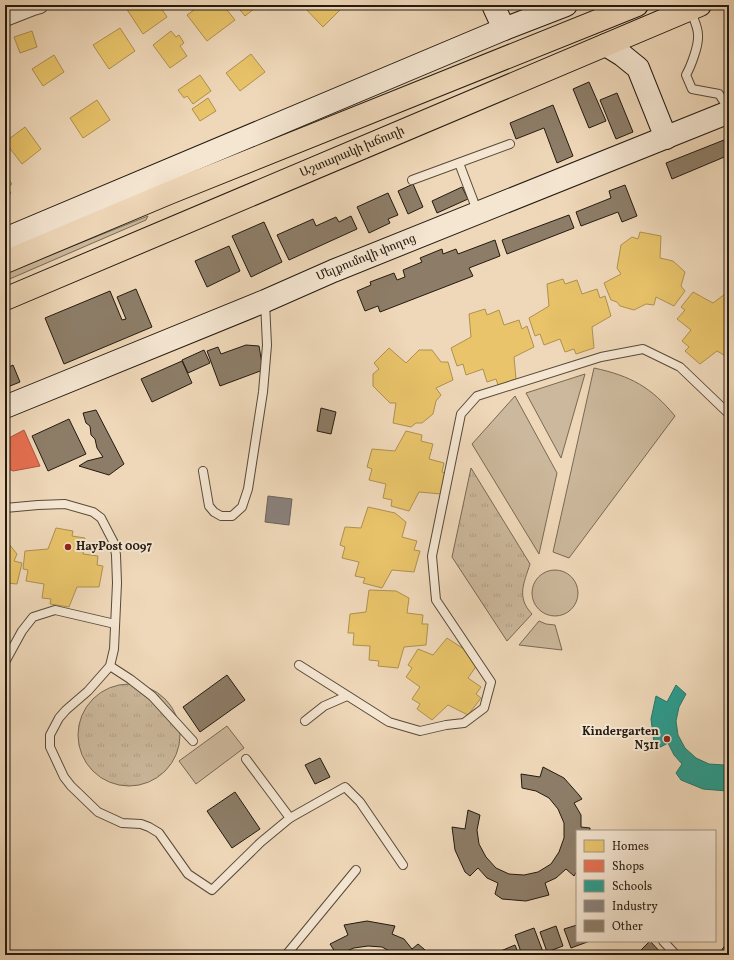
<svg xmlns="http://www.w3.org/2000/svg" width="734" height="960" viewBox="0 0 734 960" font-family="Vollkorn,'Noto Serif Armenian',serif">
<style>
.grass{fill:#ccb89c;stroke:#786956}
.park{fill:url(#park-tufts);stroke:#786956}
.homes{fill:#e9c46a;stroke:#ae914f}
.shops{fill:#e76f51;stroke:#ac563e}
.schools{fill:#2a9d8f;stroke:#287669}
.industry{fill:#8a817c;stroke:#6b625c}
.building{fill:#8d7d68;stroke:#231a10}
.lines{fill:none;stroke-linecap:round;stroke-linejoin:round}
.lane-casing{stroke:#564a3a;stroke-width:10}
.street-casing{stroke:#564a3a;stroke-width:18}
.secondary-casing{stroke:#231a10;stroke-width:24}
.primary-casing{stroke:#231a10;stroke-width:24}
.lane{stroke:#f5e6d2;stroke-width:8}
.street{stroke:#f5e6d2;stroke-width:16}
.secondary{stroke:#f5e6d2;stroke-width:22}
.primary{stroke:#efd8b9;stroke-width:22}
.poi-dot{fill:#8f2418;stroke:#f5e6d2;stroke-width:1.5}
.labels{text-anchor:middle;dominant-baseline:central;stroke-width:4;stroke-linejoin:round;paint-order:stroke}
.street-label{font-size:12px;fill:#231a10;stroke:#f5e6d2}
.poi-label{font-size:12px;font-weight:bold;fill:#231a10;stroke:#f5e6d2;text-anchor:start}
</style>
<defs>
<pattern id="park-tufts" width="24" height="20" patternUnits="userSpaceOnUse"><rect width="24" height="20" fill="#ccb89c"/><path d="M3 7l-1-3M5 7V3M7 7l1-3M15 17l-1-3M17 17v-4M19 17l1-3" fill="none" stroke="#af9e85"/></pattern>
</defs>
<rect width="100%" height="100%" fill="#efd8b9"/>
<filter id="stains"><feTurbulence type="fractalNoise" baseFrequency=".005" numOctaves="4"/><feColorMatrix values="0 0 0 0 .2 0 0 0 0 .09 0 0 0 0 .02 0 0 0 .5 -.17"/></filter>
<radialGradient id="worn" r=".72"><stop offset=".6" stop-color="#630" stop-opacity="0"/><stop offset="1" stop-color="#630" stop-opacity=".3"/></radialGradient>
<g class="grass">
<path d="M148,216L146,220L5,281V273Z"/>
<path d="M594,368C631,376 651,387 675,416L569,558L553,552Z"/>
<path d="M585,374L561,458L526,393Z"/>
<path d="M515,396L557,473L539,554L472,444Z"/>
<circle cx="555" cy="593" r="23"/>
<path d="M539,621L546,624L555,625L562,650L519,645Z"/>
<path d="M227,726L244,748L196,784L179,761Z"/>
</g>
<g class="park">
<path d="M471,468L530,564C524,583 516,597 532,614L507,641L452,557Z"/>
<circle cx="129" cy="735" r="51"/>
</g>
<g class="homes">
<path d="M130,5H159L167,17L143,34L126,8Z"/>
<path d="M201,5H223L235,20L207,41L187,15Z"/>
<path d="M236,5H259L245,16Z"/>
<path d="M302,5H345L323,27Z"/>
<path d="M120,28L135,51L109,69L93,45Z"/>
<path d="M32,31L37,47L20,53L14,37Z"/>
<path d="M171,31L176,37L179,35L184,43L180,46L187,56L170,68L153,45Z"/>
<path d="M251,54L265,72L240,91L226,73Z"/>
<path d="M54,55L64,72L43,86L32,69Z"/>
<path d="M200,75L211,91L193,104L187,96L184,98L178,90Z"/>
<path d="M208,98L216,111L200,121L192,109Z"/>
<path d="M97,100L110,120L83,138L70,118Z"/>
<path d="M25,127L41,149L22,164L5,142Z"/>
<path d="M5,176L12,184L7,188L11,193L5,199Z"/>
<path d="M640,232L661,236L660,258L673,261L685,272L681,286L685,291L674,306L656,297L654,305L646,304L634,310L620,306L617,302L611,300L604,283L621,274L617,268L621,245L632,237L638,239Z"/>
<path d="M563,279L565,284L577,280L582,294L597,289L600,298L605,296L611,316L592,327L594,348L576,354L574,349L565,352L560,339L544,345L540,334L535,336L529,318L549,306L547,284Z"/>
<path d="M729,291V358L717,351L700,364L685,351L689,347L682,341L691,330L677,319L685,310L681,307L693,292L713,303Z"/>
<path d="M485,309L487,315L499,310L504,325L519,320L522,329L527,326L534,347L514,357L516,379L498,385L496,379L487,382L483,369L466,375L463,364L457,366L451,348L471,337L469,314Z"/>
<path d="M389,348L406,363L419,350H432L441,362H448L453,380L436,388L441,395L436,401L433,414L422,423H416L411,427L393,423L396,403H390L373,386V374L379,369L374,363Z"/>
<path d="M406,431L422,435L421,441L433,444L429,459L444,463L442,472L447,474L441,494L419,492L409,511L391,506L392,500L383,498L386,484L369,480L372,469L367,467L372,449L395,451Z"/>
<path d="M368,507L395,513L406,522L402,537L417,541L414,550L420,551L414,572L392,570L382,588L363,583L365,578L355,576L359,562L342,558L345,547L340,545L345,527L361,528Z"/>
<path d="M56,528L73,531L72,536L85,538L83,554L98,556L97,565L103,566L99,587H77L69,607L50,604L51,599L42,598L44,584L26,581L28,570L23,569L25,551L48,549Z"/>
<path d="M5,543L9,544L17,554L14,561L22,563L17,584L5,583Z"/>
<path d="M369,590L396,591L409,598L407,613L423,615L422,624H428L426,645L404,647L398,668L378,666L379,661L369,660L370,646L353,645L354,633H348L350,614L366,612Z"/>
<path d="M447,638L470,653L477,665L468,678L481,687L476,694L481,698L468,715L448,705L432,720L417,709L420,704L412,699L420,687L406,677L412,668L408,665L418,649L433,655Z"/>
</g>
<path class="shops" d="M24,430L40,466L13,471L5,467V440Z"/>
<path class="schools" d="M676,685L686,694L679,707L676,721L678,735L685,748L696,758L709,764L724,765L729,763V778H726L727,791L703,789L681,780L676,773L682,764L674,755L668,743L657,749L654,743L651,719L656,696L667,702Z"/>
<path class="industry" d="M268,496L292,499L289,525L265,522Z"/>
<g class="building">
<path d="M589,82L606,121L589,128L573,89Z"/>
<path d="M617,93L633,132L616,139L600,100Z"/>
<path d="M553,105L573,156L557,163L544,128L516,139L510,123Z"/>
<path d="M729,138V155L672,179L666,163Z"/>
<path d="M413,184L423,207L408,214L398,191Z"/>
<path d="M625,185L637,216L622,222L618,212L581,226L576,212L611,198L609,191Z"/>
<path d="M462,187L468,199L437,213L432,201Z"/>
<path d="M388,193L398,215L388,219L390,223L369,233L357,207Z"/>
<path d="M569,215L574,228L507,254L502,240Z"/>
<path d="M351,216L357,229L289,260L277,235L313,219L316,226L336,217L339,222Z"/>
<path d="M264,222L282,262L251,277L232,236Z"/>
<path d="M495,240L500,256L469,268L473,276L380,312L378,306L365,311L357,291L371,285L370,282L394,273L397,280L405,277L403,270L422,262L420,258L442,249L443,254L456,249L458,254Z"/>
<path d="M229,246L240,271L207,287L195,261Z"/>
<path d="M136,289L152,327L64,364L45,318L110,291L122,320L126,319L117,297Z"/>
<path d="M246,345L259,346L263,370L220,386L207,351L218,347L221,354Z"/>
<path d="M204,350L210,363L188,373L182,360Z"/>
<path d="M182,361L192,383L152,402L141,379Z"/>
<path d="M13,365L20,382L5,388V369Z"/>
<path d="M321,408L336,412L331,434L317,431Z"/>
<path d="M96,410L124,464L109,475L79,466L87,461L103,457L97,448L95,439L91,435L90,426L86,423L83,413Z"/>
<path d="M69,419L86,454L48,471L32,436Z"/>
<path d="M227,675L245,700L200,732L183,707Z"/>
<path d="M320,758L330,777L315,784L305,765Z"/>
<path d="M543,767L564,778L579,795L582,799L574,803L581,815V827L590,828V831H577V871L574,876L566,869L556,878L545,883L549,895L526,901L502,899L495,894L498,883L487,878L478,868L470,876L465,872L455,850L452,827L465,829L468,810L480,815L477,830L479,844L486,857L496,868L509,874L524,875L538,872L551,864L559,852L564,838V823L558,809L549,798L536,791L522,788L521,774L540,777Z"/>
<path d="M235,792L260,829L232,848L207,811Z"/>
<path d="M367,921L395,926L392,934L404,939L412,949L418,944L431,955H397L382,947L368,946L354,948L337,955L330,944L348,935L344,925Z"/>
<path d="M577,925V941H590L571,948L564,929Z"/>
<path d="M556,926L563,946L547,952L540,932Z"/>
<path d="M534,928L543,952L534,955H522L515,935Z"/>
<path d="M729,940V955H718Z"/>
<path d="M650,941L663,955H636Z"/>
<path d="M515,945L519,955H497L496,953Z"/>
</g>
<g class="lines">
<defs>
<g id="lane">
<path d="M690,10C693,18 698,26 698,35C699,45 691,66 686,75L692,89L719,94L729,110"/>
<path d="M459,163L478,213"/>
<path d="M412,180L510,144"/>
<path d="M203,471L209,506L214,512L221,516H232L242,507L248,489L263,392L267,345L265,302"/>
<path d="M5,508L38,505L65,504L93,512L101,518L114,543L116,555L117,583L114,649L110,666L88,691L66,710L59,718L50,735V747L64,777L71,786L98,812L122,823L141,824L149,827L159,833L188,874L212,890L261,842L290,818L345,787L360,802L403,865"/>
<path d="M5,662L22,631L33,617L55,610L115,624"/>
<path d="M299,665L389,722L420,731L446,725L464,723L484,708L491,682L436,600L432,556L461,414L477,396L601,357L643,349L680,367L729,414"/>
<path d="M110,666L130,679L152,696L193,741"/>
<path d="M305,721L324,706L347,696"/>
<path d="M246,759L290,818"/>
<path d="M663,941L676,955"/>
<path d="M286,955L356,870"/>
</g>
<path id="street" d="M5,18L33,7L40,5"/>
<g id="secondary">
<path d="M493,5L504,29"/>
<path d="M606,45L622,55L638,68L666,138"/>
<path d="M5,239L504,29L566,5"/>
<path id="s1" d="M5,407L265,301L333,271L729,112"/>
</g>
<g id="primary">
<path d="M5,262L169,193L637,5"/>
<path id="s2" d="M5,299L700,5"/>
</g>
</defs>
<use href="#lane" class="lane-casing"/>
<use href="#street" class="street-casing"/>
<use href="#secondary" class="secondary-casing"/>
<use href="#primary" class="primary-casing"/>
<use href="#lane" class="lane"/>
<use href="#street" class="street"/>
<use href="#secondary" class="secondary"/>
<use href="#primary" class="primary"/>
</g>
<g class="poi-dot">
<circle cx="68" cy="547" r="4"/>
<circle cx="667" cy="739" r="4"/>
</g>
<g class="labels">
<g class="street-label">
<text stroke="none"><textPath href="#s2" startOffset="377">Աշտարակի խճուղի</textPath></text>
<text stroke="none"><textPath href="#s1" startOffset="391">Մելքումովի փողոց</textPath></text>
</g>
<g class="poi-label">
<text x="76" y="547">HayPost 0097</text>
<text x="659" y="732" text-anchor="end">Kindergarten<tspan x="659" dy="14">N311</tspan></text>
</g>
</g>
<rect width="734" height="960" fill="none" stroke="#efd8b9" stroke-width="20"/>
<rect x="6" y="6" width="722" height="948" fill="none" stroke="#231a10" stroke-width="2"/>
<rect x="10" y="10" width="714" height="940" fill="none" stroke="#231a10"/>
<rect x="576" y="830" width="140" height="112" fill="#f5e6d2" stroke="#a19484"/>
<rect x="584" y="840" width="20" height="12" fill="#e9c46a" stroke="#a19484"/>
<text x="612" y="850" font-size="12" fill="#231a10">Homes</text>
<rect x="584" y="860" width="20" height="12" fill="#e76f51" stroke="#a19484"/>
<text x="612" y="870" font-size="12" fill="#231a10">Shops</text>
<rect x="584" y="880" width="20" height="12" fill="#2a9d8f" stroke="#a19484"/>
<text x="612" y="890" font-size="12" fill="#231a10">Schools</text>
<rect x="584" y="900" width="20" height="12" fill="#8a817c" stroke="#a19484"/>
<text x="612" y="910" font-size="12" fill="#231a10">Industry</text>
<rect x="584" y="920" width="20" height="12" fill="#8d7d68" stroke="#a19484"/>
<text x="612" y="930" font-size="12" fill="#231a10">Other</text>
<rect width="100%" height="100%" filter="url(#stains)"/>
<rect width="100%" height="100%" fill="url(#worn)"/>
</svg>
